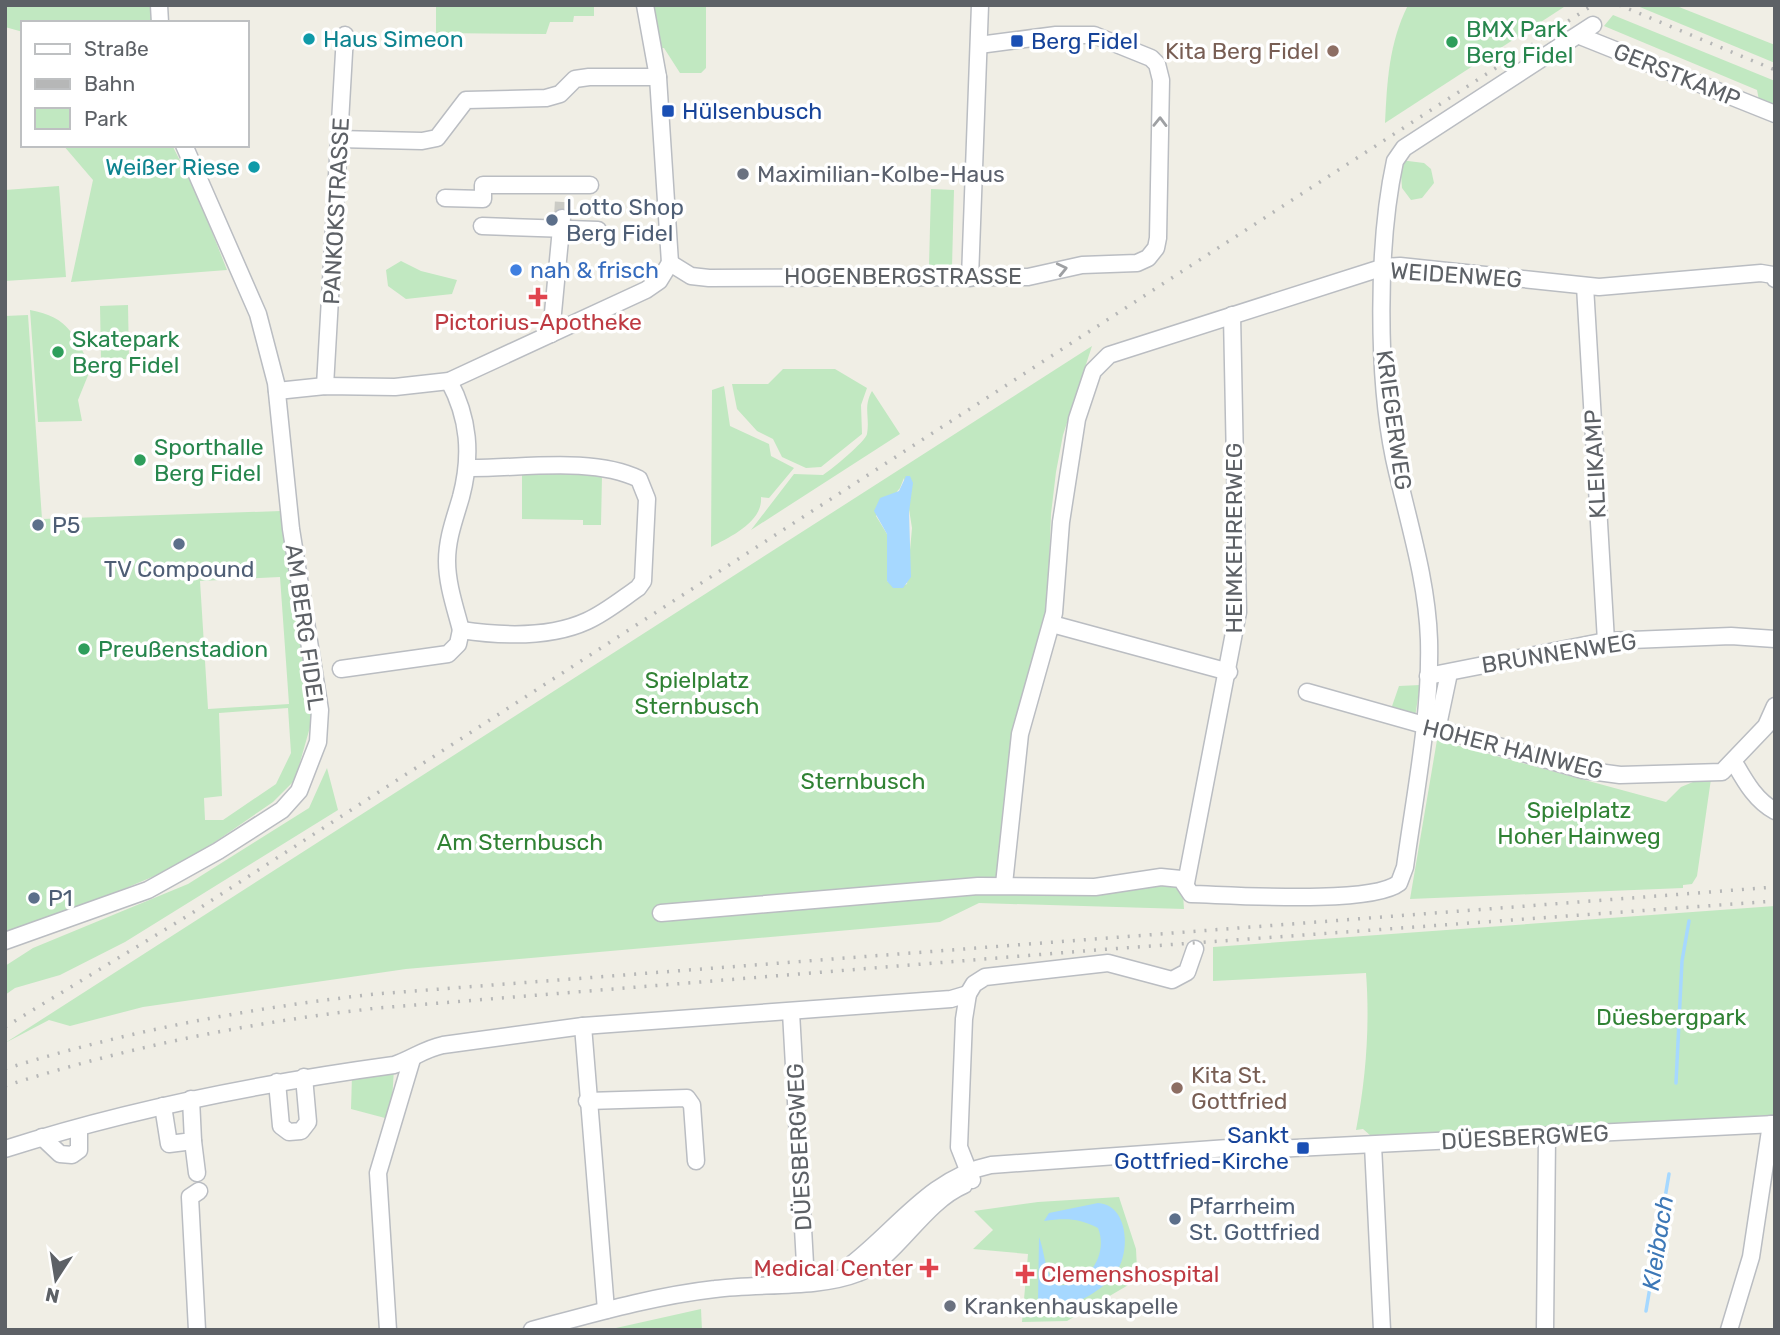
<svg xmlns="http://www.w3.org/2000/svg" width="1780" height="1335" viewBox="0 0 1780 1335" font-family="Rubik,sans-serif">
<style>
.green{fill:#c1e8c1;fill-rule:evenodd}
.water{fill:#a6d8ff}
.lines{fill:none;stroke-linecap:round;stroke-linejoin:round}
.stream{stroke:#a6d8ff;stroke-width:3.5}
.minor-tunnel{stroke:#cbcbc5;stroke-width:16;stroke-dasharray:16 8;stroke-linecap:butt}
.minor-casing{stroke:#babdc2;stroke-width:19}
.minor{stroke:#fff;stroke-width:16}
.rail{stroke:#b6b7b7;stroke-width:3.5;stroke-dasharray:2 9;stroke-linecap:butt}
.oneway{stroke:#9ea0a3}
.culture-dot{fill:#0f9aa8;stroke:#fff;stroke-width:2.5}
.transit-dot{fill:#1a4fb4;stroke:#fff;stroke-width:2.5}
.leisure-dot{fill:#2e9e5b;stroke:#fff;stroke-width:2.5}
.education-dot{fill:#8d6e63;stroke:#fff;stroke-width:2.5}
.worship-dot{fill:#6b7280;stroke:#fff;stroke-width:2.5}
.service-dot{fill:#5c6f8a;stroke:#fff;stroke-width:2.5}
.shop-dot{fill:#3f7fe0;stroke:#fff;stroke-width:2.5}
.health-dot{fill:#e0444e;stroke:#fff;stroke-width:2.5}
.labels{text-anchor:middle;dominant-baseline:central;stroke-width:7;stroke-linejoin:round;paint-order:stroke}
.leisure-label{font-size:23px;fill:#27864d;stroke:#fff;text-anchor:start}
.culture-label{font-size:23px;fill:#0d838f;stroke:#fff;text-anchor:start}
.transit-label{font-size:23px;fill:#164399;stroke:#fff;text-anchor:start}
.education-label{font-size:23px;fill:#785e54;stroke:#fff;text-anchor:end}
.street-label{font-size:23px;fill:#5d6166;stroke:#fff}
.worship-label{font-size:23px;fill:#5b616d;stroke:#fff;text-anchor:start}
.service-label{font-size:23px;fill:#4e5e75;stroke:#fff;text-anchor:start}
.shop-label{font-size:23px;fill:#366cbe;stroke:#fff;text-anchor:start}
.health-label{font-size:23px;fill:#be3a42;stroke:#fff}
.park-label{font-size:23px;fill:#308234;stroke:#fff}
.water-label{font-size:24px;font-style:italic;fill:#3d78b7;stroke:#fff}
</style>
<rect width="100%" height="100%" fill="#f0eee5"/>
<g class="green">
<path d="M5,5H152V23H23V32L5,27Z"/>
<path d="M436,5H594V16H574L573,22H550L546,34L436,33Z"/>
<path d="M652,5H706V68L701,73H680L664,48H660Z"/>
<path d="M1408,5H1567L1385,123C1387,81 1389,43 1408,5Z"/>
<path d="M1635,5H1674L1775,45V63Z"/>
<path d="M1613,15L1775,81V107L1759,100L1757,90L1604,26Z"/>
<path d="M63,145H172L197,194L227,270L71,282L93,180Z"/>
<path d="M1400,160L1424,163L1431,169L1434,183L1422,198L1411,200L1402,188Z"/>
<path d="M59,186L66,277L5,281V190Z"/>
<path d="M931,189L954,190L952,267L929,266Z"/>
<path d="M401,261L421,271L457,280L452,294L406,299L388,286L386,270Z"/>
<path d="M128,305L129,359H101L100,306Z"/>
<path d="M30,310C69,317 75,336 91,368L78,400L82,421L38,422Z"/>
<path d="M28,315L42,519L281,511L311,703L312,720L295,780L273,802L183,864L62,915L5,932V316ZM280,577L289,704L208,709L200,581ZM288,708L291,753L276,784L223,820H205L204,798L222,796L219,713Z"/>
<path d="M1092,346L1063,435L1056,472L1051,514L1047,618L998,881L1177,885L1183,894L1184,909L979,903L940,922L406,969L143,1007L70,1026L49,1020L5,1043ZM904,478L912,528L907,584L898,588L887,581V534L876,516L900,488Z"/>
<path d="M783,369H835L867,388L861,405L862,434L821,467L806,468L782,457L773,439L757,431L737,409L732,384H768Z"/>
<path d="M724,386L730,426L769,444L771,456L794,468L769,498L761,497C763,522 730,537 711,547L712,390Z"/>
<path d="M872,391L900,434L751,530L794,474L823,475C831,470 866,441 867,434C870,417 863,407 872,391Z"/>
<path d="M559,471L602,476L601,525H583V520L522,519V472Z"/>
<path d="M1420,685L1415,717L1390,712L1399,686Z"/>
<path d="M1437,740L1666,802L1681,787L1705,777L1711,779L1697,876L1692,884L1683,885V888L1410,899Z"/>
<path d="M327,768L338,810L125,942L60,975L15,988L5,995V966L33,948L188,884L309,808Z"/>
<path d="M1775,906V1115L1371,1136L1363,1129L1356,1130C1366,1079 1370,1025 1366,973L1213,981V947Z"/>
<path d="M394,1069L392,1101L385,1118L351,1109L352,1075Z"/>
<path d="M1119,1197L1136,1249L1137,1269L1130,1284L1067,1321L1022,1322L1028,1254L973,1249L993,1230L974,1211L1038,1202Z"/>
<path d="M701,1309L702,1330H607Z"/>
</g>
<g class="water">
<path d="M906,476H910L913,483L909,512L911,577L903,588H893L887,581V534L874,511L880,498L899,491Z"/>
<path d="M1098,1203C1129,1205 1131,1253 1115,1274C1101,1292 1060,1318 1038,1302L1039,1237C1045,1252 1045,1276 1057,1285C1087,1288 1109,1255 1098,1228C1079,1218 1065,1218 1044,1221L1049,1213Z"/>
</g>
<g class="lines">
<g class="stream">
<path d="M1676,1083L1682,961L1689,921"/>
<path d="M1646,1311L1669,1174"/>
</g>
<path class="minor-tunnel" d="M562,218L563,199"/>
<defs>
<g id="minor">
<path d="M159,5L160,23"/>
<path d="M645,5L658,77L670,263"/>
<path d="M1580,36L1775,114"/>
<path d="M338,139L422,141L437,138L466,100L546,98L560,94L575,79L589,77H658"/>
<path d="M445,198L483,199V185H590"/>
<path d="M482,226L598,230"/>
<path d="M670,263L691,276L709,278L1028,277L1082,265L1137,263L1148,258L1156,248L1158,238L1161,80L1157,64L1151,58L1094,35H1056L979,45"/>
<path d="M970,278L980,5"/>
<path d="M1585,286L1606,641"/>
<path d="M551,334L562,218"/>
<path d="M449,381C469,418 472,455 461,497C455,518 447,538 447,561C447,584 455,607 461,630"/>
<path d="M325,386L345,35"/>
<path d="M277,391L325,386L395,387L449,381L646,290L659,281L670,263"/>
<path d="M1052,624L1229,672"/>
<path d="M341,669L448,654L458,644L461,630C501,636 550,638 587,621C605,613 622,599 638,588L643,581L647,499L639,479C592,456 518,469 467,468"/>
<path d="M1428,676L1606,641L1731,636L1775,639"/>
<path d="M1307,692L1583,770L1620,775L1722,772L1766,726L1775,706"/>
<path d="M1437,730L1449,673"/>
<path d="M1734,762C1745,781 1755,800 1775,811"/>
<path d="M1186,883L1238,612L1232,315"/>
<path d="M1004,884L1020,734L1054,613L1061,522L1077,419L1093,371L1109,355L1384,267L1400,266L1599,287L1761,273L1773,275L1775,279"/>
<path d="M661,913L978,886L1095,887L1161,877L1181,879L1191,894C1232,895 1371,905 1399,883L1405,867C1415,793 1431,716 1429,640C1427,578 1407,518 1394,458C1377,375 1377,244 1395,161L1404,148L1593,25"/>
<path d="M5,941L148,890L218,851L282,810L299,791L318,742L320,710L291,529L276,383L258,314L184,145"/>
<path d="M791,1012L806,1282"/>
<path d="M583,1026L606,1310"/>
<path d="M277,1082L281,1126L289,1132L301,1131L308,1122L304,1077"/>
<path d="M587,1101L687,1098L692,1105L696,1161"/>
<path d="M163,1106L169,1144L193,1141L191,1099"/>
<path d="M42,1137L60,1154L72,1155L79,1150V1128"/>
<path d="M193,1141L197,1173"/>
<path d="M1373,1145L1382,1330"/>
<path d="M5,1149C132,1108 262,1083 394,1065C412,1059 424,1049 443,1045L583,1026L951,999L968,994"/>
<path d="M972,1180L959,1147L964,1019L968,994L974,984L985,977L1108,963L1172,980L1187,972L1195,949"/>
<path d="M847,1276L852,1264C897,1229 932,1177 991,1165L1228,1148L1275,1149L1775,1124"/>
<path d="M197,1330L190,1197L199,1191"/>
<path d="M388,1330L378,1173L412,1059"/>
<path d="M532,1330C592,1314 653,1296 715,1289C758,1283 818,1289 858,1273C896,1259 922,1203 964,1185"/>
<path d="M1545,1330L1547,1136"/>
<path d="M1729,1330L1751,1257L1771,1124"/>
</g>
</defs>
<use href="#minor" class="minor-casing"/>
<use href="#minor" class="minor"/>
<g class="rail">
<path d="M1619,5L1775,70"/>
<path d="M5,1027L189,915L1593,5"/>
<path d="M5,1069C126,1031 250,1008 375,994L1775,887"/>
<path d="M5,1086C127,1047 251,1022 378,1008L1096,950L1775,901"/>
</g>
</g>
<defs><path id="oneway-chevron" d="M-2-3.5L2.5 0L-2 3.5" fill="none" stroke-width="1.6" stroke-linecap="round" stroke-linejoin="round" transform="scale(1.75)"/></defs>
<g class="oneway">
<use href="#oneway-chevron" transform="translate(1160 122) rotate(-89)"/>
<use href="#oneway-chevron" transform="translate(1062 269) rotate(-13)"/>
</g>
<g class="culture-dot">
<circle cx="309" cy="39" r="7"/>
<circle cx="254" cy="167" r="7"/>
</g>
<g class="transit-dot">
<rect x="1010" y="34" width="14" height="14" rx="3.5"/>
<rect x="661" y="104" width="14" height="14" rx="3.5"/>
<rect x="1296" y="1141" width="14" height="14" rx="3.5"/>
</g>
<g class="leisure-dot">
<circle cx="1452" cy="42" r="7"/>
<circle cx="58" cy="352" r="7"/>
<circle cx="140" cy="460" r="7"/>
<circle cx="84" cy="649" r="7"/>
</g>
<g class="education-dot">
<circle cx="1333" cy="51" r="7"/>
<circle cx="1177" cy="1088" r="7"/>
</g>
<g class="worship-dot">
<circle cx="743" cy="174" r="7"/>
<circle cx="950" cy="1306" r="7"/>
</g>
<g class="service-dot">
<circle cx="552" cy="220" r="7"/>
<circle cx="38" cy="525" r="7"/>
<circle cx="179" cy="544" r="7"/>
<circle cx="34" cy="898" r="7"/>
<circle cx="1175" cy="1219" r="7"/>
</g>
<circle class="shop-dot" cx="516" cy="270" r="7"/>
<g class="health-dot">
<path d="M534.5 286.5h7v7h7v7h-7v7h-7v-7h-7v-7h7z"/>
<path d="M925.5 1257.5h7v7h7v7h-7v7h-7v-7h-7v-7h7z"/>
<path d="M1021.5 1263.5h7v7h7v7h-7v7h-7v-7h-7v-7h7z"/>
</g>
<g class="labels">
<g class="leisure-label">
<text x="1466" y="29">BMX Park<tspan x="1466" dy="26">Berg Fidel</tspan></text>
<text x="72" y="339">Skatepark<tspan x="72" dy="26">Berg Fidel</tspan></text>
<text x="154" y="447">Sporthalle<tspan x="154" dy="26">Berg Fidel</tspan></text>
<text x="98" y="649">Preußenstadion</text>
</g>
<g class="culture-label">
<text x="323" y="39">Haus Simeon</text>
<text x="240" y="167" text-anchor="end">Weißer Riese</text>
</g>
<g class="transit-label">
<text x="1031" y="41">Berg Fidel</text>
<text x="682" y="111">Hülsenbusch</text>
<text x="1289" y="1135" text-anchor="end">Sankt<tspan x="1289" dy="26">Gottfried-Kirche</tspan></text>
</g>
<g class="education-label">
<text x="1319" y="51">Kita Berg Fidel</text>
<text x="1191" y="1075" text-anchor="start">Kita St.<tspan x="1191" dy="26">Gottfried</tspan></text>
</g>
<g class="street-label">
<text transform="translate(1677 75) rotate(22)">GERSTKAMP</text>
<text transform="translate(336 211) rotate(-87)">PANKOKSTRASSE</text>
<text transform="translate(1456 275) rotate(4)">WEIDENWEG</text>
<text x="903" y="276">HOGENBERGSTRASSE</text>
<text transform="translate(1394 420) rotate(82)">KRIEGERWEG</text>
<text transform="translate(1595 464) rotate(-93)">KLEIKAMP</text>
<text transform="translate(1234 538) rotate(-90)">HEIMKEHRERWEG</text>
<text transform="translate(305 627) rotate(82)">AM BERG FIDEL</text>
<text transform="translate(1559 653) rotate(-9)">BRUNNENWEG</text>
<text transform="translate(1513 749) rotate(14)">HOHER HAINWEG</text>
<text transform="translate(1525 1137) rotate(-3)">DÜESBERGWEG</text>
<text transform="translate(799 1147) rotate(-93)">DÜESBERGWEG</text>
</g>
<g class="worship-label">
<text x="757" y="174">Maximilian-Kolbe-Haus</text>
<text x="964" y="1306">Krankenhauskapelle</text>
</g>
<g class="service-label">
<text x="566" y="207">Lotto Shop<tspan x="566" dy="26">Berg Fidel</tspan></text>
<text x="52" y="525">P5</text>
<text x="179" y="569" text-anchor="middle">TV Compound</text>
<text x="48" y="898">P1</text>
<text x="1189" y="1206">Pfarrheim<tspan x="1189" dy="26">St. Gottfried</tspan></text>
</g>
<g class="shop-label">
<text x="530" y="270">nah &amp; frisch</text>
</g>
<g class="health-label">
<text x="538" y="322">Pictorius-Apotheke</text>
<text x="913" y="1268" text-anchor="end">Medical Center</text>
<text x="1041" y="1274" text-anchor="start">Clemenshospital</text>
</g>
<g class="park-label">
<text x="697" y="680">Spielplatz<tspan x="697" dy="26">Sternbusch</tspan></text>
<text x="863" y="781">Sternbusch</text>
<text x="1579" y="810">Spielplatz<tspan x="1579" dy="26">Hoher Hainweg</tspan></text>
<text x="520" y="842">Am Sternbusch</text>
<text x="1671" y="1017">Düesbergpark</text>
</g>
<g class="water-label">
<text transform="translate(1658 1243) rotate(-81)">Kleibach</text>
</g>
</g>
<rect width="1780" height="1335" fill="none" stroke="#5d6166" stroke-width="14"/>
<rect x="21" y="21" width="228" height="126" fill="#ffffff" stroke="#bec0c2" stroke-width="2"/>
<rect x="35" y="44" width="35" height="10" fill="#ffffff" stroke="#bec0c2" stroke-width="2"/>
<text x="84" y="56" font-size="21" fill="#5d6166">Straße</text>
<rect x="35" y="79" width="35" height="10" fill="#b6b7b7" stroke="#bec0c2" stroke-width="2"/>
<text x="84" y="91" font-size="21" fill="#5d6166">Bahn</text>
<rect x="35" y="108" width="35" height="21" fill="#c1e8c1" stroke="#bec0c2" stroke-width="2"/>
<text x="84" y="126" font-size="21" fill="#5d6166">Park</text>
<g transform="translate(56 1279) rotate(192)" stroke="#ffffff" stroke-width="5" paint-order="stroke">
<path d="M0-5L12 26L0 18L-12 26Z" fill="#5d6166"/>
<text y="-10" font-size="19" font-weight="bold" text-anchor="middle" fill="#5d6166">N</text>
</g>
</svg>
